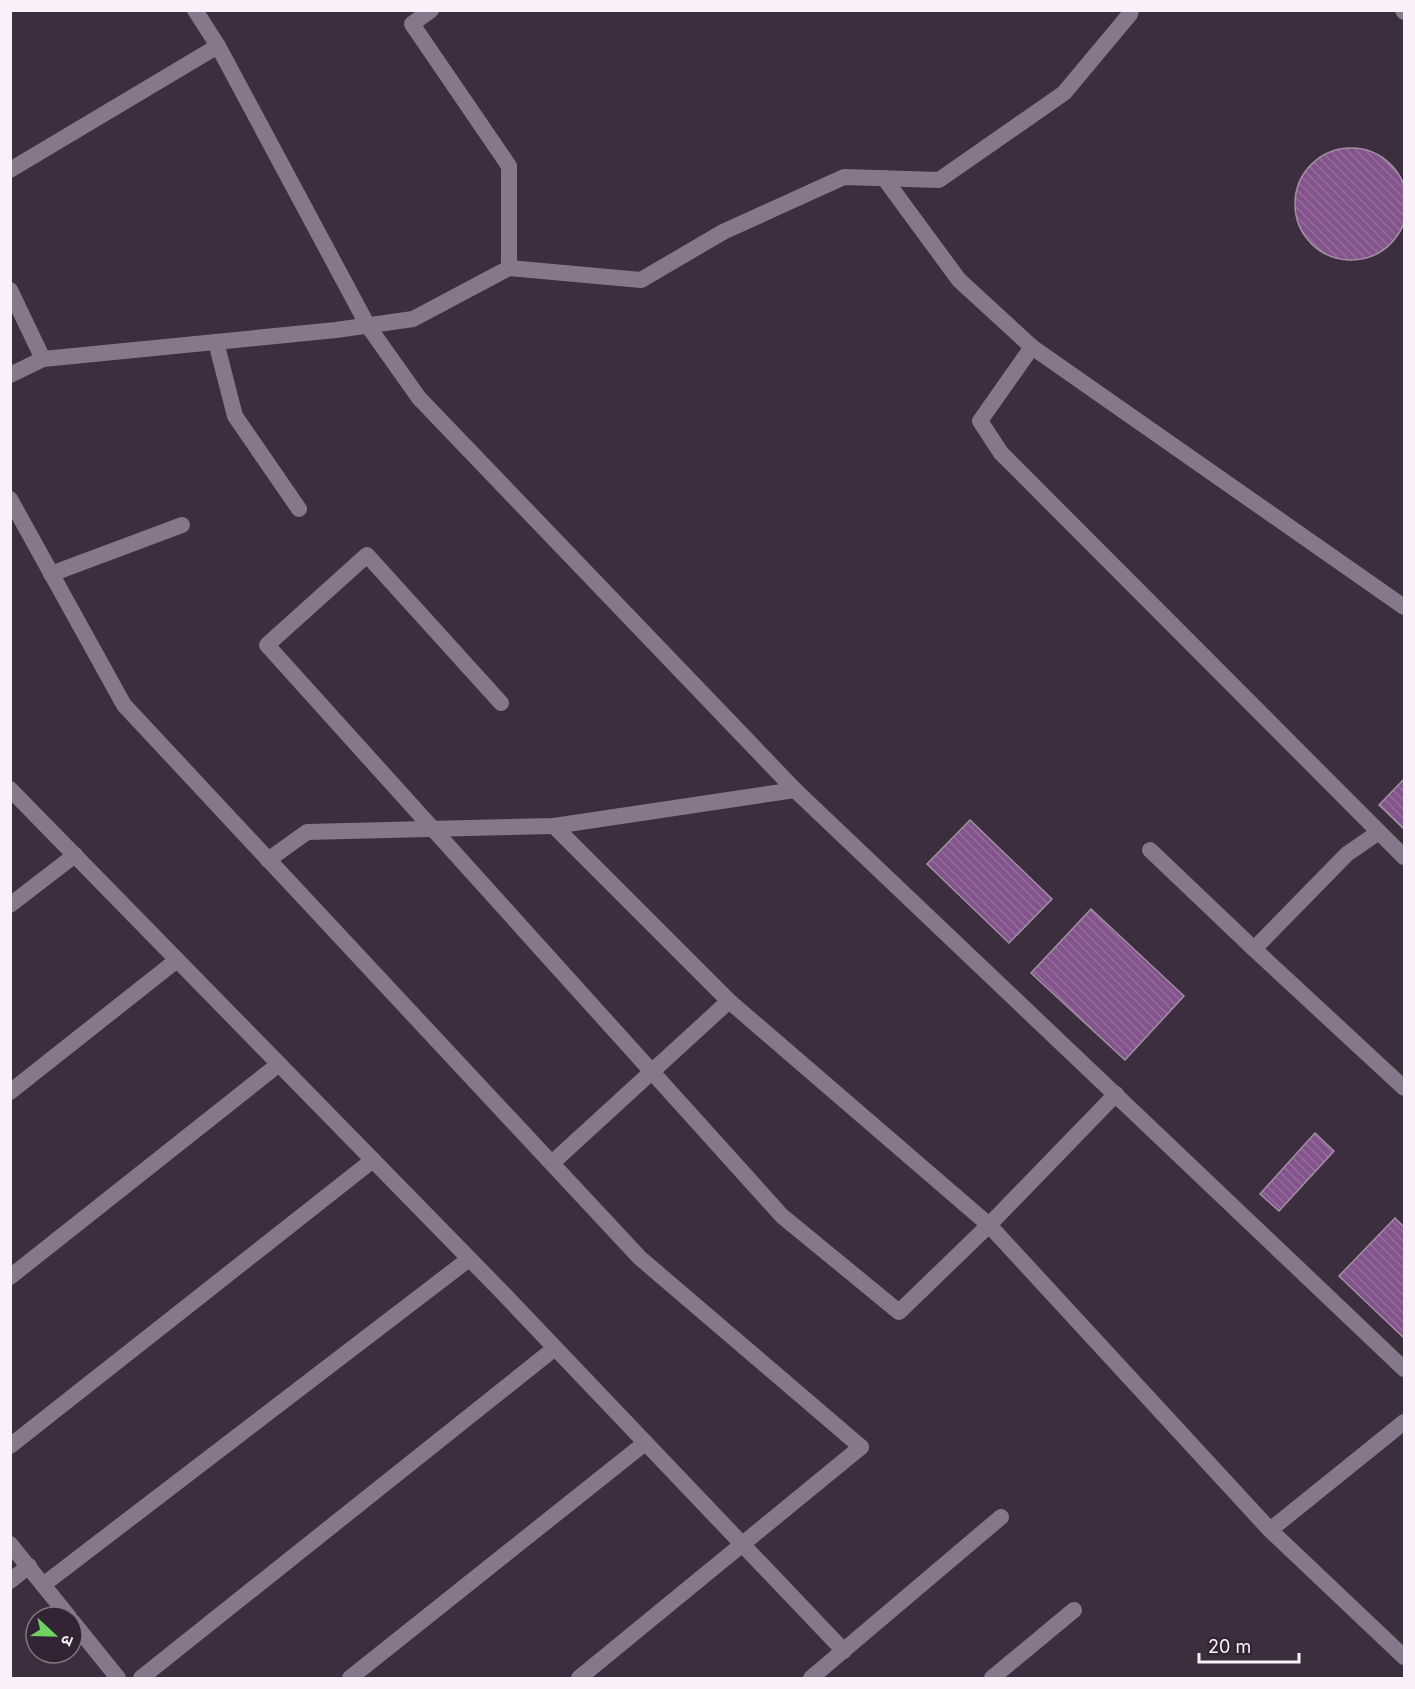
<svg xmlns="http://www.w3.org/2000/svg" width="1415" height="1689" viewBox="0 0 1415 1689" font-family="Inter,'Noto Sans Devanagari',sans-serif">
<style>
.building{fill:url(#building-back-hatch);stroke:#a291a4;stroke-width:1.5}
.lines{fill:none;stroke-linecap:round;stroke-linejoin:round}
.service{stroke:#87778a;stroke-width:16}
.minor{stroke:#87778a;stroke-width:16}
</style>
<defs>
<pattern id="building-back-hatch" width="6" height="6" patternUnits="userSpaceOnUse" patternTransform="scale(1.5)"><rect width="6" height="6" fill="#83538b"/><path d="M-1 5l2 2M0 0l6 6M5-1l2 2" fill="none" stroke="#956c9c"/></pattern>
</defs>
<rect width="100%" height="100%" fill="#3c2e3e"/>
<g class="building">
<circle cx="1351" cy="204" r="56"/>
<path d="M1404,779V829L1379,805Z"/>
<path d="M970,820L1052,899L1009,943L927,864Z"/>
<path d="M1091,909L1184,996L1125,1060L1031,973Z"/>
<path d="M1315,1133L1334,1151L1279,1211L1260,1194Z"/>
<path d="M1395,1218L1404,1227V1338L1339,1276Z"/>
</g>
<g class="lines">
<g class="service">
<path d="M10,170L218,46L195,10"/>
<path d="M10,290L43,359"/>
<path d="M216,342L235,416L299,509"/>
<path d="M10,499L124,705L640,1258L861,1447"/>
<path d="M51,574L182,525"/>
<path d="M501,703L367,555L267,645L782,1216L899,1312L989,1225L729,1001L554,826"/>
<path d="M10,789L500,1290L844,1651"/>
<path d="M268,860L307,832L554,826L795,790"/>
<path d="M10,905L75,855"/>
<path d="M10,1092L177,960"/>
<path d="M1116,1094L989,1225L1270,1530L1404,1657"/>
<path d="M552,1163L729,1001"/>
<path d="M10,1277L279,1064"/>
<path d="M10,1446L373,1160"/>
<path d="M1270,1530L1404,1422"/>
<path d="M10,1544L69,1617"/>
<path d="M10,1581L29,1566"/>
<path d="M43,1585L469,1259"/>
<path d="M72,1621L118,1678"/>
<path d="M141,1678L555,1348"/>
<path d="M350,1678L645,1443"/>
<path d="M811,1678L1001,1517"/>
<path d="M992,1678L1074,1610"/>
</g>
<g class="minor">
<path d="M431,10L412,24L509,166V268"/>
<path d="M1403,10L1404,12"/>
<path d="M218,46L368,326L419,398L795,790L1404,1369"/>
<path d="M884,178L959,280L1032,347L1404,607"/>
<path d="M1032,347L980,421L1001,453L1404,857"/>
<path d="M10,375L43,359L336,330L413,319L509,268L641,280L723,232L844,177L939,180L1064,93L1130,14L1131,10"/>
<path d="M1150,850L1254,949L1404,1088"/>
<path d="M1254,949L1347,854L1379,832"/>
<path d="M579,1678L861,1447"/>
</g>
</g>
<rect width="1415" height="1689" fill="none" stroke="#f9f0fa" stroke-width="24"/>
<g transform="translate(54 1635) rotate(112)"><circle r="28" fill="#322434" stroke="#827683" stroke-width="1.5"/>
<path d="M0-4.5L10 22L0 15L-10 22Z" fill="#6ed361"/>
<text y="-9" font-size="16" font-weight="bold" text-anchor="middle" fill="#f9f0fa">उ</text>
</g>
<path d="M1199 1653v9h100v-9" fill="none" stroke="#f9f0fa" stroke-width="3"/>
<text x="1208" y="1653" font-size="18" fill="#f9f0fa" stroke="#322434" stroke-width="4.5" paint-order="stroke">20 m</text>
</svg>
